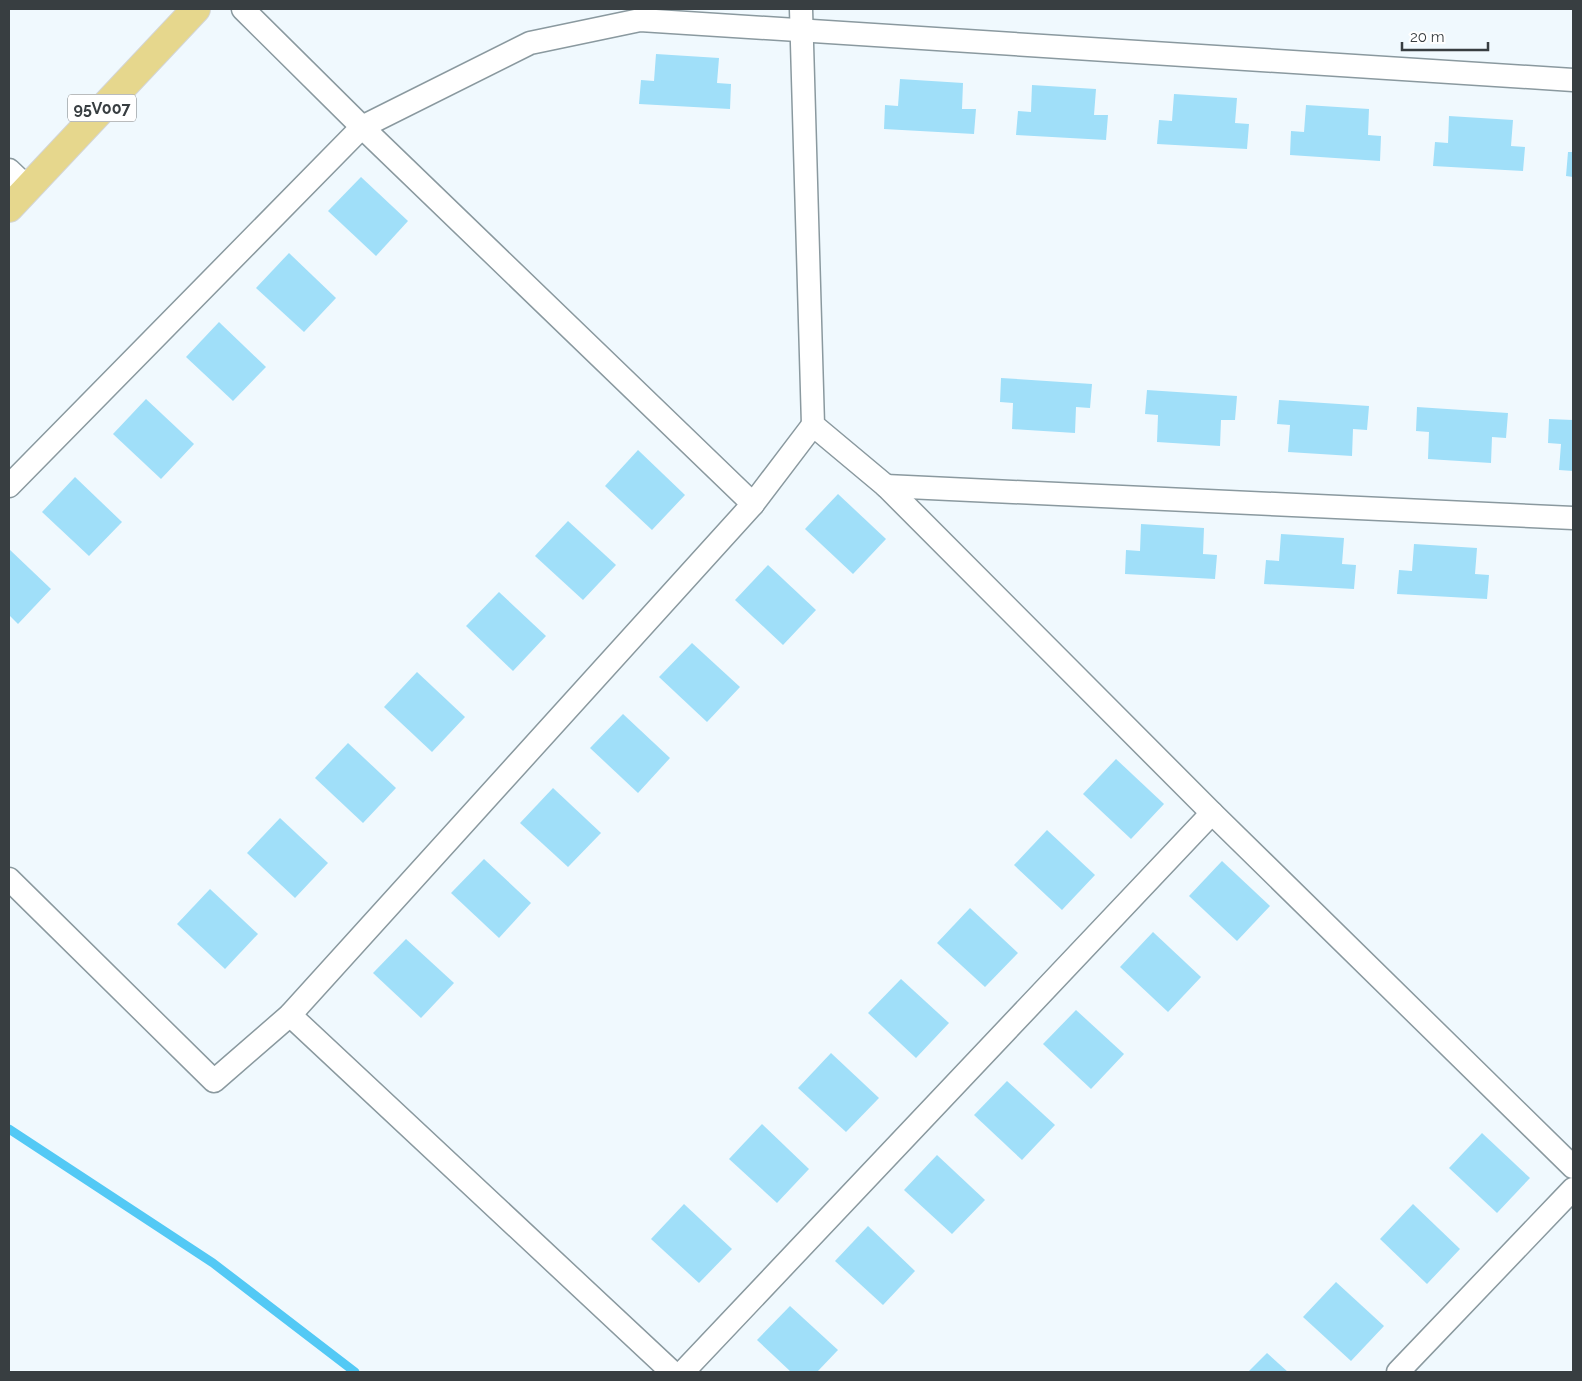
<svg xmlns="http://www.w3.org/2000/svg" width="1582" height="1381" viewBox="0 0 1582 1381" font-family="Raleway,sans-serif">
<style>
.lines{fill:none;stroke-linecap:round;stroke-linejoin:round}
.stream{stroke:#53c9f5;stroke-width:9}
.building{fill:#a0dff9}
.street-casing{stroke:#8a999f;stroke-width:25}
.primary-casing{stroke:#d3d5d5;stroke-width:30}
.street{stroke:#fff;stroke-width:22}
.primary{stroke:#e6d78d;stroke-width:28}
.labels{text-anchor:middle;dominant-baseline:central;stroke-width:4;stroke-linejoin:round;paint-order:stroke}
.shield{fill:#fff;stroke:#74787a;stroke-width:1}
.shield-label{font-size:16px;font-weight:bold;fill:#383e41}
</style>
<rect width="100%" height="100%" fill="#f0f9fe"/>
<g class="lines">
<path class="stream" d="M9,1129L213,1263L355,1372"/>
</g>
<g class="building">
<path d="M656,54L719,58L717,83L731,84L730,109L639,104L641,80L654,81Z"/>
<path d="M900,79L963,83L962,109H976L974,134L884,129L885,105L898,106Z"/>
<path d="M1032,85L1096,89L1094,115H1108L1106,140L1016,135L1018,111L1031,112Z"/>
<path d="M1174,94L1237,98L1235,123L1249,124L1247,149L1157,144L1159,120L1172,121Z"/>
<path d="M1306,105L1369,109L1368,135L1381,136L1380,161L1290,155L1291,131L1304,132Z"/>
<path d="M1449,116L1513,120L1511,146L1525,147L1523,171L1433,166L1435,142L1448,143Z"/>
<path d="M1568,152H1573V177L1566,176Z"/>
<path d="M361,177L408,221L376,256L328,211Z"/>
<path d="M289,253L336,298L304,332L256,288Z"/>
<path d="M219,322L266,367L233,401L186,357Z"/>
<path d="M1001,378L1092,384L1090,408L1076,407L1075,433L1012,429L1013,403L1000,402Z"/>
<path d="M1147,390L1237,396L1235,420H1221L1220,446L1157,442L1158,415L1145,414Z"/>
<path d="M146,399L194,444L161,479L113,434Z"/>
<path d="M1279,400L1369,406L1367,430L1353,429L1352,456L1288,452L1290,425L1277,424Z"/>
<path d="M1417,407L1508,413L1506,438L1492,437L1491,463L1428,459L1429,432L1416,431Z"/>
<path d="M1549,419L1573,420V471L1559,470L1561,444L1548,443Z"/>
<path d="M638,450L685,495L652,530L605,486Z"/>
<path d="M75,477L122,522L89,556L42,512Z"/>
<path d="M838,494L886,539L853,574L805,529Z"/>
<path d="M568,521L616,565L583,600L535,556Z"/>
<path d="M1141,524L1204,528L1203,554L1217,555L1215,579L1125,574L1126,550L1140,551Z"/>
<path d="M1281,534L1344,538L1342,564L1356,565L1354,589L1264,584L1266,560L1279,561Z"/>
<path d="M1414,544L1477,548L1475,574L1489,575L1487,599L1397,594L1399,570L1412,571Z"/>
<path d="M9,549L51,589L18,624L9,615Z"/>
<path d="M768,565L816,610L783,645L735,600Z"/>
<path d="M499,592L546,636L513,671L466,626Z"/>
<path d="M692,643L740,687L707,722L659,677Z"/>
<path d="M417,672L465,717L432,752L384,707Z"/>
<path d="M623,714L670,758L638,793L590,748Z"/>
<path d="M348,743L396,788L363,823L315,778Z"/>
<path d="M1116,759L1164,804L1131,839L1083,794Z"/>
<path d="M553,788L601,833L568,867L520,823Z"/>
<path d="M280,818L328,863L295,898L247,853Z"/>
<path d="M1047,830L1095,875L1062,910L1014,865Z"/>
<path d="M484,859L531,903L499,938L451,893Z"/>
<path d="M1222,861L1270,906L1237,941L1189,896Z"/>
<path d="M210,889L258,934L225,969L177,924Z"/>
<path d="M970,908L1018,953L985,987L937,943Z"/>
<path d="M1153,932L1201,977L1168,1012L1120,967Z"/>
<path d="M406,939L454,983L421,1018L373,973Z"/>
<path d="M901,979L949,1023L916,1058L868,1013Z"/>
<path d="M1076,1010L1124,1054L1091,1089L1043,1044Z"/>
<path d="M831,1053L879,1098L846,1132L798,1088Z"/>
<path d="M1007,1081L1055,1125L1022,1160L974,1115Z"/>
<path d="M762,1124L809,1169L777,1203L729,1159Z"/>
<path d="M1482,1133L1530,1178L1497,1213L1449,1168Z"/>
<path d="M937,1155L985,1200L952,1234L904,1190Z"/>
<path d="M684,1204L732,1249L699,1283L651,1239Z"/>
<path d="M1413,1204L1460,1249L1427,1284L1380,1239Z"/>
<path d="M868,1226L915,1271L883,1305L835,1261Z"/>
<path d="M1336,1282L1384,1326L1351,1361L1303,1317Z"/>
<path d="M790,1306L838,1350L817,1372H791L757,1340Z"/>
<path d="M1267,1353L1288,1372H1248Z"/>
</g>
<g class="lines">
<defs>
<g id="street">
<path d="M243,9L362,127L753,504"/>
<path d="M801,9L813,425L886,486L1212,813L1573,1167"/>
<path d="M9,170L28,188"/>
<path d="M9,486L362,127L530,43L640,20L1573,80"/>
<path d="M886,486L1573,518"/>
<path d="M9,879L214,1081L290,1015L753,504L813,425"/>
<path d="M290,1015L672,1372"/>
<path d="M683,1372L1212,813"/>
<path d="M1398,1372L1573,1189"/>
</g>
<path id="primary" d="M9,208L196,9"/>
</defs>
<use href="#street" class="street-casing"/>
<use href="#primary" class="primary-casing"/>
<use href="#street" class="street"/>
<use href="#primary" class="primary"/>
</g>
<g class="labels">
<rect class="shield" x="68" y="94.5" width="68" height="27" rx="4"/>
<g class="shield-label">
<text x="102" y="108">95V007</text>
</g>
</g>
<rect width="1582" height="1381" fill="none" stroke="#383e41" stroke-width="20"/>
<path d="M1402 42v8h86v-8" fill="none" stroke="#383e41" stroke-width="2.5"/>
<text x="1410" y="42" font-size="15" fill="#383e41" stroke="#ffffff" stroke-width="4" paint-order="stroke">20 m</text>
</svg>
